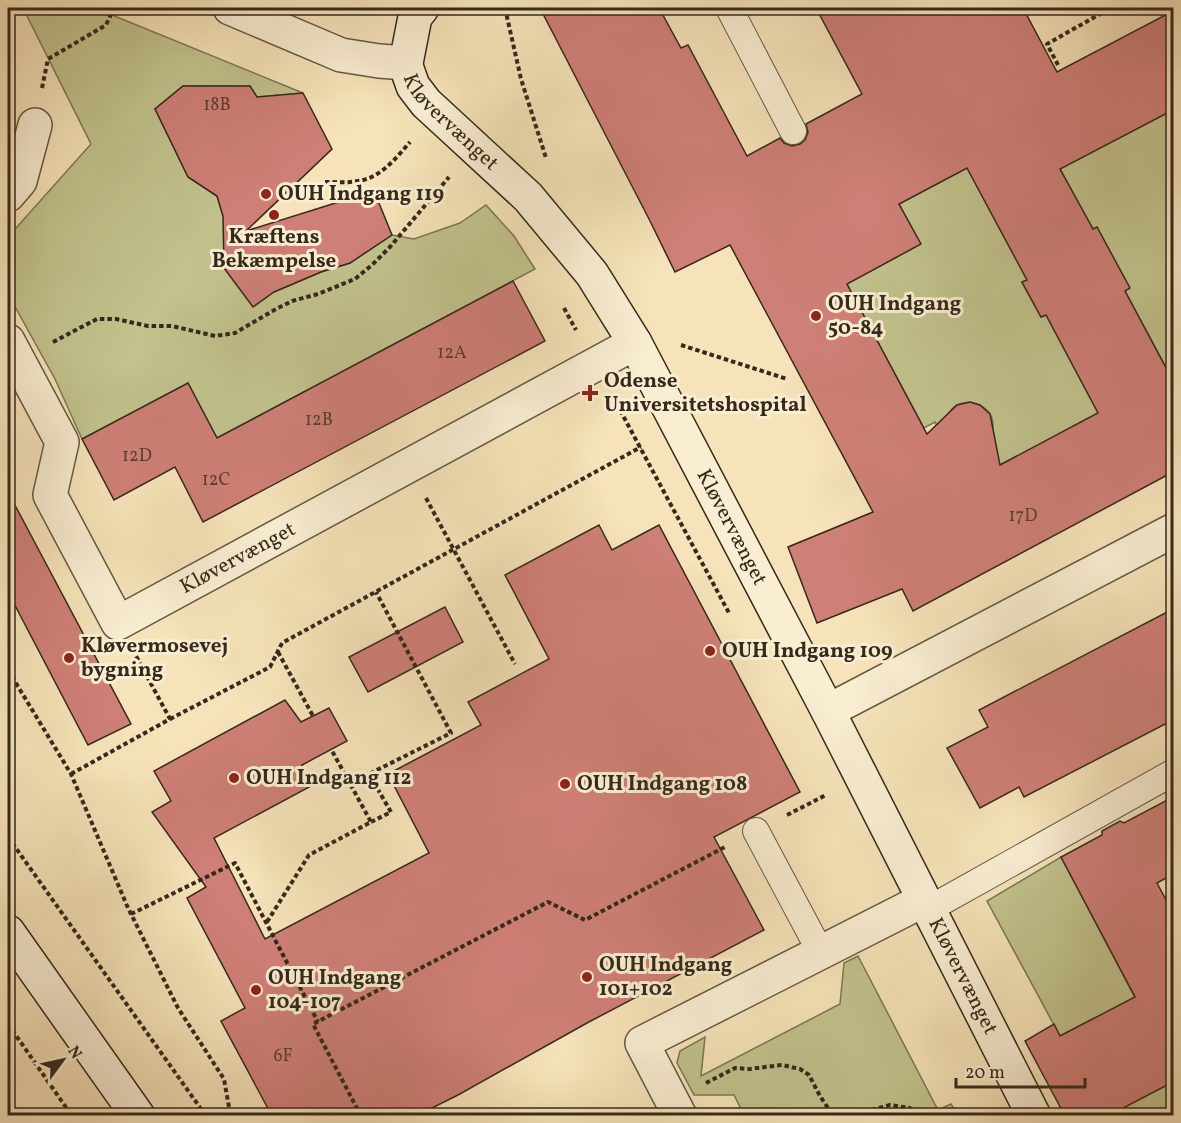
<svg xmlns="http://www.w3.org/2000/svg" width="1181" height="1123" viewBox="0 0 1181 1123" font-family="Vollkorn,serif">
<style>
.green{fill:#c1c28c;stroke:#7b7654;stroke-width:1.5}
.building{fill:#ce7f77;stroke:#35291b;stroke-width:1.5;fill-rule:evenodd}
.lines{fill:none;stroke-linecap:round;stroke-linejoin:round}
.lane-casing{stroke:#655842;stroke-width:28}
.street-casing{stroke:#655842;stroke-width:36}
.secondary-casing{stroke:#35291b;stroke-width:36}
.path{stroke:#35291b;stroke-width:4;stroke-dasharray:4.5 3;stroke-linecap:butt}
.lane{stroke:#f9edd2;stroke-width:26}
.street{stroke:#f9edd2;stroke-width:33}
.secondary{stroke:#f9edd2;stroke-width:33}
.poi-dot{fill:#8f2418;stroke:#f9edd2;stroke-width:2}
.labels{text-anchor:middle;dominant-baseline:central;stroke-width:6;stroke-linejoin:round;paint-order:stroke}
.number-label{font-size:18px;fill:#5b3e32}
.street-label{font-size:21px;fill:#35291b;stroke:#f9edd2}
.poi-label{font-size:21px;font-weight:bold;fill:#35291b;stroke:#f9edd2;text-anchor:start}
</style>
<rect width="100%" height="100%" fill="#f6e3b9"/>
<filter id="stains"><feTurbulence type="fractalNoise" baseFrequency=".00333" numOctaves="4"/><feColorMatrix values="0 0 0 0 .2 0 0 0 0 .09 0 0 0 0 .02 0 0 0 .5 -.17"/></filter>
<radialGradient id="worn" r=".72"><stop offset=".6" stop-color="#630" stop-opacity="0"/><stop offset="1" stop-color="#630" stop-opacity=".3"/></radialGradient>
<g class="green">
<path d="M23,8H95L303,93L257,97L250,86H183L155,109L188,177L217,196L223,216L274,292L321,272L350,263L392,235L414,239L460,223L486,205L514,236L535,269L217,438L188,383L82,439L55,379L8,294V237L91,144Z"/>
<path d="M1172,60L1174,63L1173,363L1166,367L1125,291L1129,287L1097,228L1093,229L1039,130Z"/>
<path d="M967,168L1027,280L1022,283L1041,317L1046,315L1103,422L1090,417L957,488C965,476 991,440 993,427C995,401 955,393 948,416C945,423 946,432 945,439L935,422L924,428L842,275L891,260L920,244L899,204Z"/>
<path d="M1061,857L1173,1070V1115H1108L1094,1018L1060,1036L987,901Z"/>
<path d="M858,956L938,1110L951,1104L958,1115H744L734,1095H694L677,1063L680,1051L705,1037L701,1076L840,1004L844,963Z"/>
</g>
<g class="building">
<path d="M540,8H659L681,48L688,45L747,156L780,138L784,143L792,146L800,144L805,140L808,132L806,124L862,94L816,8H1023L1057,72L1173,11V110L1060,169L1093,229L1097,227L1130,288L1125,291L1173,381V472L913,611L902,589L817,623L788,547L873,512L730,245L675,272L649,219ZM967,168L1027,280L1022,282L1041,317L1046,315L1098,413L1000,465L990,414L980,405L970,402L957,405L927,434L847,284L921,244L899,204Z"/>
<path d="M183,86H250L257,97L303,93L332,149L246,231L374,191L392,235L350,263L321,272L274,292L253,307L224,268L223,216L217,196L188,177L155,109Z"/>
<path d="M513,281L545,341L203,522L175,467L114,500L82,439L188,383L217,438Z"/>
<path d="M8,492L131,724L88,745L8,592Z"/>
<path d="M599,525L612,550L659,525L800,792L714,837L764,930L587,1023L458,1095L416,1116H272L221,1021L245,1008L187,898L206,887L152,812L171,801L154,771L285,700L301,722L329,708L347,741L302,765L313,785L214,838L265,939L429,853L388,774L481,725L468,702L549,659L505,575Z"/>
<path d="M445,607L463,642L368,692L349,657Z"/>
<path d="M1173,609V720L1024,797L1019,787L980,808L947,748L988,727L979,710Z"/>
<path d="M1173,797V874L1157,883L1173,913V1082L1108,1116H1065L1025,1041L1054,1024L1060,1036L1135,997L1061,857L1102,835V831L1120,821L1124,823Z"/>
</g>
<g class="lines">
<defs>
<g id="lane">
<path d="M729,8L793,131"/>
<path d="M756,831L821,953"/>
<path d="M929,909L1174,772"/>
</g>
<g id="street">
<path d="M230,8L341,55L379,61L406,63"/>
<path d="M8,195L20,181L35,125"/>
<path id="s1" d="M8,341L62,442L50,495L118,623L635,343"/>
<path d="M828,711L1174,530"/>
<path d="M680,1116L642,1043L924,900"/>
</g>
<g id="secondary">
<path id="s2" d="M422,8L415,17L406,63L407,69L413,86L426,103L528,197L592,274L635,343L828,711L1034,1116"/>
<path d="M8,932L138,1116"/>
</g>
</defs>
<use href="#lane" class="lane-casing"/>
<use href="#street" class="street-casing"/>
<use href="#secondary" class="secondary-casing"/>
<g class="path">
<path d="M505,8L521,79L546,158"/>
<path d="M1058,65L1047,44L1100,14L1096,8"/>
<path d="M42,88L48,59L106,25L114,8"/>
<path d="M325,182C336,182 348,183 358,181C381,178 396,158 410,142"/>
<path d="M564,308L576,330"/>
<path d="M53,342L97,319H116L148,326H172L215,336L235,333L276,309L292,301L318,294L355,279L373,264L390,247L449,177"/>
<path d="M681,345L787,379"/>
<path d="M613,397L729,613"/>
<path d="M426,498L515,664"/>
<path d="M278,652L313,716"/>
<path d="M8,670L71,774L128,908L178,1008L224,1079L229,1107L224,1116"/>
<path d="M170,719L270,667L282,643L641,447"/>
<path d="M71,774L170,719L136,656"/>
<path d="M787,815L826,795"/>
<path d="M371,822L391,812L369,774L451,733L376,592"/>
<path d="M8,837L206,1116"/>
<path d="M131,914L235,863L318,1022"/>
<path d="M267,922L309,855L371,822L331,749"/>
<path d="M8,1024L72,1116"/>
<path d="M8,1040L15,1035"/>
<path d="M706,1083L735,1068L749,1069L782,1065L800,1069L809,1075L820,1096L830,1111L842,1116"/>
<path d="M361,1115L365,1113L366,1116"/>
<path d="M361,1116L313,1024L548,902L585,920L725,847"/>
<path d="M850,1116L890,1105L910,1108L917,1116"/>
</g>
<use href="#lane" class="lane"/>
<use href="#street" class="street"/>
<use href="#secondary" class="secondary"/>
</g>
<g class="poi-dot">
<circle cx="266" cy="194" r="6"/>
<circle cx="274" cy="215" r="6"/>
<circle cx="816" cy="316" r="6"/>
<path d="M587 384h6v6h6v6h-6v6h-6v-6h-6v-6h6z"/>
<circle cx="710" cy="651" r="6"/>
<circle cx="69" cy="658" r="6"/>
<circle cx="234" cy="778" r="6"/>
<circle cx="565" cy="784" r="6"/>
<circle cx="587" cy="977" r="6"/>
<circle cx="256" cy="990" r="6"/>
</g>
<g class="labels">
<g class="number-label">
<text x="217" y="105">18B</text>
<text x="452" y="353">12A</text>
<text x="319" y="420">12B</text>
<text x="137" y="456">12D</text>
<text x="216" y="480">12C</text>
<text x="1023" y="516">17D</text>
<text x="283" y="1056">6F</text>
</g>
<g class="street-label">
<text stroke="none"><textPath href="#s2" startOffset="134">Kløvervænget</textPath></text>
<text stroke="none"><textPath href="#s2" startOffset="632">Kløvervænget</textPath></text>
<text stroke="none"><textPath href="#s1" startOffset="450">Kløvervænget</textPath></text>
<text stroke="none"><textPath href="#s2" startOffset="1137">Kløvervænget</textPath></text>
</g>
<g class="poi-label">
<text x="278" y="194">OUH Indgang 119</text>
<text x="274" y="237" text-anchor="middle">Kræftens<tspan x="274" dy="24">Bekæmpelse</tspan></text>
<text x="828" y="304">OUH Indgang<tspan x="828" dy="24">50-84</tspan></text>
<text x="604" y="381">Odense<tspan x="604" dy="24">Universitetshospital</tspan></text>
<text x="81" y="646">Kløvermosevej<tspan x="81" dy="24">bygning</tspan></text>
<text x="722" y="651">OUH Indgang 109</text>
<text x="246" y="778">OUH Indgang 112</text>
<text x="577" y="784">OUH Indgang 108</text>
<text x="599" y="965">OUH Indgang<tspan x="599" dy="24">101+102</tspan></text>
<text x="268" y="978">OUH Indgang<tspan x="268" dy="24">104-107</tspan></text>
</g>
</g>
<rect width="1181" height="1123" fill="none" stroke="#f6e3b9" stroke-width="30"/>
<rect x="9" y="9" width="1163" height="1105" fill="none" stroke="#35291b" stroke-width="3"/>
<rect x="15" y="15" width="1151" height="1093" fill="none" stroke="#35291b" stroke-width="1.5"/>
<g transform="translate(63 1060) rotate(57)" stroke="#f9edd2" stroke-width="4.5" paint-order="stroke">
<path d="M0-4.5L10 22L0 15L-10 22Z" fill="#35291b"/>
<text y="-9" font-size="16" font-weight="bold" text-anchor="middle" fill="#35291b">N</text>
</g>
<path d="M956 1078v9h129v-9" fill="none" stroke="#35291b" stroke-width="3"/>
<text x="965" y="1078" font-size="18" fill="#35291b" stroke="#f9edd2" stroke-width="4.5" paint-order="stroke">20 m</text>
<rect width="100%" height="100%" filter="url(#stains)"/>
<rect width="100%" height="100%" fill="url(#worn)"/>
</svg>
